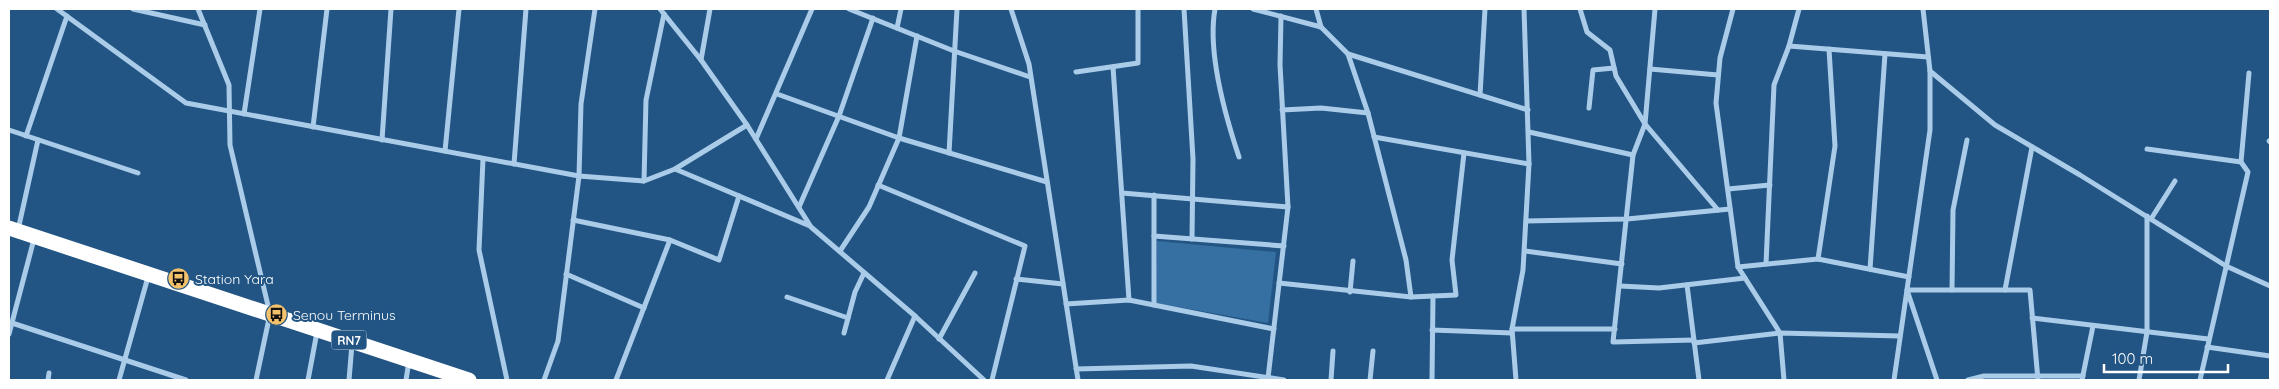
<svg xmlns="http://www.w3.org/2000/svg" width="2279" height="389" viewBox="0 0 2279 389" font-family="Quicksand,sans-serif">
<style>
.green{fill:#366fa1}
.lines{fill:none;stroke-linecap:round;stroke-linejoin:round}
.street{stroke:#aacce9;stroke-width:5}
.highway{stroke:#fff;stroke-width:15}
.labels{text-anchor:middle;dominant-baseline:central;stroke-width:4;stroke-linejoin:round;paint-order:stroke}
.shield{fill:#225584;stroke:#bdccda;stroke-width:1}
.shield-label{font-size:12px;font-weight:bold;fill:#fff}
.poi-label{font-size:14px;fill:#fff;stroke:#225584;text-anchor:start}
</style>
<rect width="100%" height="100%" fill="#225584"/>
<path class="green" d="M1157,241L1276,252L1268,323L1156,303Z"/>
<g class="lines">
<g class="street">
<path d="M57,9L186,103L579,176L644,181L675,169L747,125"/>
<path d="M133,9L205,25"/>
<path d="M198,9L229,85L230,145L270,314L256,380"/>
<path d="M660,9L701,60L747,125L811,227L915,316L984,380"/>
<path d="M849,9L954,51L1030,77"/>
<path d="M1011,9L1029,64L1078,380"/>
<path d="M1184,9L1193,159L1192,239"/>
<path d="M1215,9C1207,53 1225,115 1239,157"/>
<path d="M1253,9L1321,27L1348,54L1368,113L1406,260L1411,297"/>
<path d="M1316,9L1321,27"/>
<path d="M1580,9L1587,32L1610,50L1616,76L1645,124L1718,210"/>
<path d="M1655,9L1645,124L1633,155L1613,342L1694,340"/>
<path d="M1733,9L1720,58L1716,103L1738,267L1780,333L1784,380"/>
<path d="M1799,9L1789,46L1928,57"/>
<path d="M897,28L901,9"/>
<path d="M1348,54L1528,110"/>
<path d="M701,60L710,9"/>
<path d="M1113,67L1129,300"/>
<path d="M1650,69L1718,75"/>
<path d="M1930,71L1995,125L2080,175L2226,266L2270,286"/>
<path d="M1076,72L1138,63V9"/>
<path d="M777,94L899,138L1047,182"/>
<path d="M1480,95L1485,9"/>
<path d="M1589,108L1593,70L1614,68"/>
<path d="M1282,110L1321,108L1368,113"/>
<path d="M244,114L260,9"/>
<path d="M313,127L327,9"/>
<path d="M9,130L138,173"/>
<path d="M1529,132L1633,155"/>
<path d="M26,136L67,16"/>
<path d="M1374,137L1529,164"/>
<path d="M756,139L812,9"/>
<path d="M382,140L391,9"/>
<path d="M2269,141L2270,142"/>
<path d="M2147,149L2241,162"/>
<path d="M445,151L459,9"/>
<path d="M949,153L957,9"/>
<path d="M483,159L479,250L507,380"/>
<path d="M514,164L526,9"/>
<path d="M675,169L810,226"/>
<path d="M644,181L646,100L664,14"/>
<path d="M878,185L1025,246L992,380"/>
<path d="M1728,189L1770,185"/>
<path d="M1122,193L1288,207"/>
<path d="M799,207L839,116L873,18"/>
<path d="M2151,219L2175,181"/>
<path d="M573,220L670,240L719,260L739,196"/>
<path d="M1526,221L1627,219L1730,209"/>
<path d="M18,230L38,140"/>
<path d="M1154,236L1284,246"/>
<path d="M840,251L869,207L899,138L917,36"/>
<path d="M1525,251L1622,264"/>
<path d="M1818,259L1835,146L1829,49"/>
<path d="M1766,264L1774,85L1789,46"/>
<path d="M1738,267L1818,259L1909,277"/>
<path d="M1870,269L1885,54"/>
<path d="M566,274L644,308"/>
<path d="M1016,279L1063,284"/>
<path d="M1279,283L1411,297L1456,295L1452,260L1464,153"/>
<path d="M1687,285L1699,380"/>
<path d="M1620,286L1659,288L1745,278"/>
<path d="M1952,290L1953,210L1967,140"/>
<path d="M2005,290L2032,147"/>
<path d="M1350,292L1353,261"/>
<path d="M787,297L848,318"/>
<path d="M1066,304L1129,300L1274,329"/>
<path d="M1154,305V195"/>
<path d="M2032,318L2208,339"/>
<path d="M12,323L186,380"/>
<path d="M1512,329H1615"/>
<path d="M1432,330L1512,333"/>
<path d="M844,333L855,292L864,273"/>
<path d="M9,334L34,239"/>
<path d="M939,339L975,273"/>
<path d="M1694,343L1780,333L1900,336"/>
<path d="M2207,347L2270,356"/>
<path d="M1076,369L1191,366L1284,380"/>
<path d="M1268,378L1288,207L1280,65L1281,16"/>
<path d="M48,380L49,373"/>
<path d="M119,380L148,277"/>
<path d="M308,380L317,332"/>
<path d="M349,380L352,344"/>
<path d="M406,380L409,361"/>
<path d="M544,380L558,341L579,176L581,104L595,9"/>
<path d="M616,380L670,240"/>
<path d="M887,380L915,316"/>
<path d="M1331,380L1333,351"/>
<path d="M1370,380L1373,351"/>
<path d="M1432,380L1433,296"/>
<path d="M1516,380L1512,329L1523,270L1529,164L1524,9"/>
<path d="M1894,380L1930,130V71L1923,9"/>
<path d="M1937,380L1907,290H2030L2038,380"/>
<path d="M1968,380L1984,376H2083"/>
<path d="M2082,380L2093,326"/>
<path d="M2139,380L2147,332V216"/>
<path d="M2200,380L2248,172L2241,162L2249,73"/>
</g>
<path class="highway" d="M9,228L469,380"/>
</g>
<defs>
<symbol id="bus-disc" viewBox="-11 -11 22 22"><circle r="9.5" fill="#f5c26c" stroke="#225584"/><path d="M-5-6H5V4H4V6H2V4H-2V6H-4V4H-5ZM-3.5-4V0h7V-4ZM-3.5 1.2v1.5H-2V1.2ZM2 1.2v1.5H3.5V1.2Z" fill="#111"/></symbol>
</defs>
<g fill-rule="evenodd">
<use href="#bus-disc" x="166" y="266" width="25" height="25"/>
<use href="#bus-disc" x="264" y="302" width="25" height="25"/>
</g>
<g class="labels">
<rect class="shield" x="331.5" y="330.5" width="35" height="19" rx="4"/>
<g class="shield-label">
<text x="349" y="340">RN7</text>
</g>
<g class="poi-label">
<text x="195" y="279">Station Yara</text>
<text x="293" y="315">Senou Terminus</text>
</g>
</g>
<rect width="2279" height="389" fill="none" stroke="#ffffff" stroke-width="20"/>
<path d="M2104 364v8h124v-8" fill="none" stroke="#ffffff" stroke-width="2.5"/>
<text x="2112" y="364" font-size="15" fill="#ffffff" stroke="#225584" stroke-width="4" paint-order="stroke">100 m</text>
</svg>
